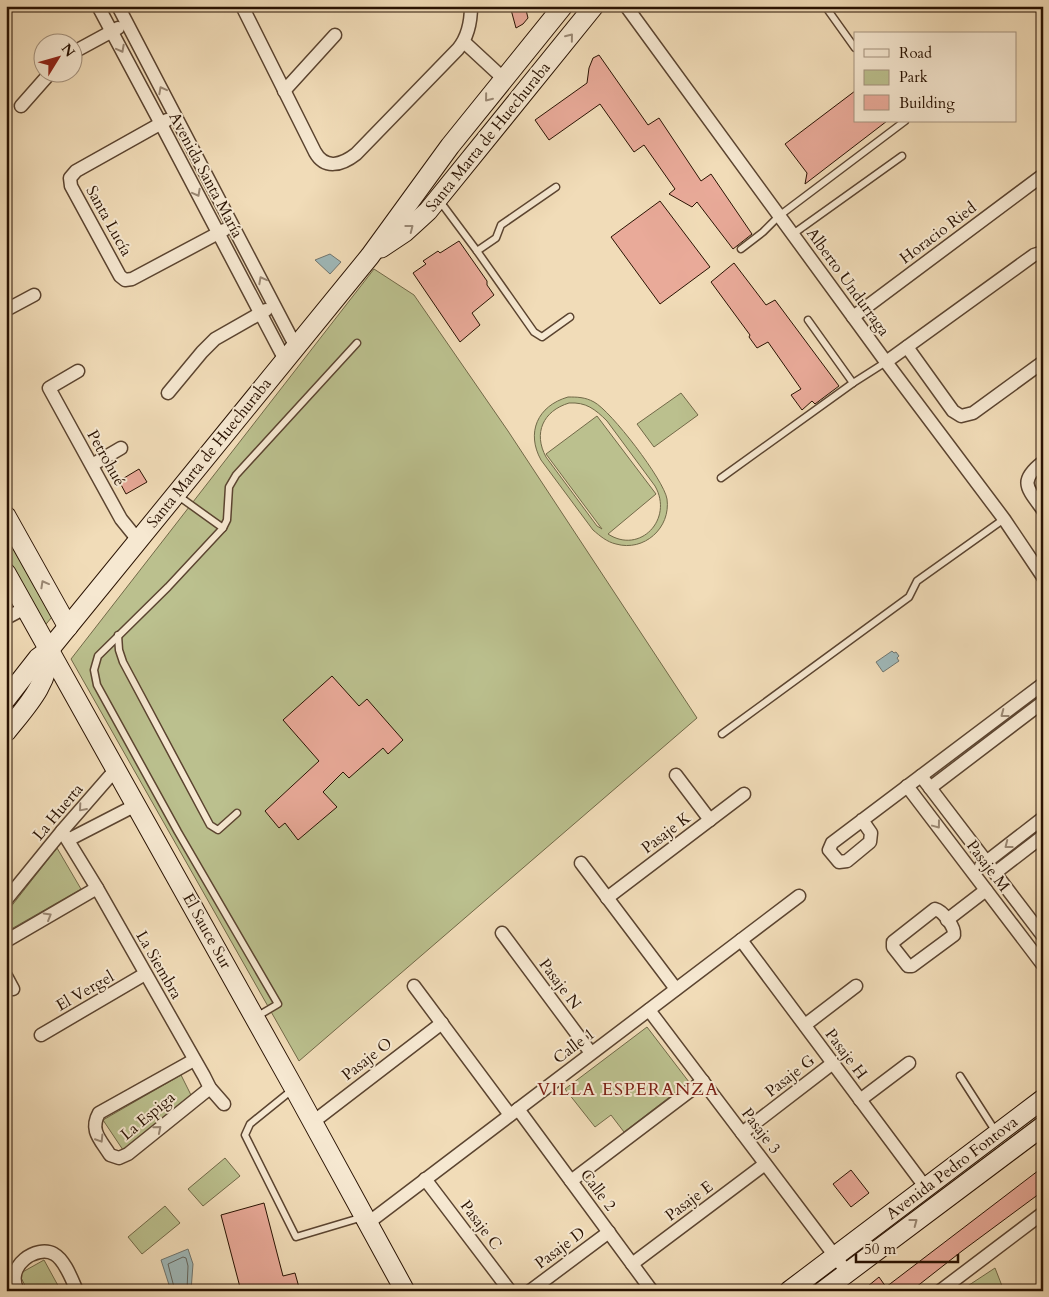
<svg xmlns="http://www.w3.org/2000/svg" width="1049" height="1297" viewBox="0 0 1049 1297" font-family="Cardo,serif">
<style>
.green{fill:#bbc08e;stroke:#726948;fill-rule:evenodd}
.water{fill:#9fb9ba;stroke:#707670}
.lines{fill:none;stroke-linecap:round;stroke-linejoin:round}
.shore{stroke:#64665e;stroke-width:1}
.building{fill:#e9aa99;stroke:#291202}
.lane-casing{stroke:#5b4430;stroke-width:9}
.street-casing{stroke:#5b4430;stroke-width:15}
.secondary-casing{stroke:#291202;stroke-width:21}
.lane{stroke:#f6e8d1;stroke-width:6}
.street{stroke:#f6e8d1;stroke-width:12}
.secondary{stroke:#f6e8d1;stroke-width:19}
.oneway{stroke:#9a8874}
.labels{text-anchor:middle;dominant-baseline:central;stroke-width:4;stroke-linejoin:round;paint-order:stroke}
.street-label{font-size:16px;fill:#291202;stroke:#f6e8d1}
.neighbourhood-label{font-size:18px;letter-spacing:1px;fill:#7a1f14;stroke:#f6e8d1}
</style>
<rect width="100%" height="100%" fill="#f1dcb8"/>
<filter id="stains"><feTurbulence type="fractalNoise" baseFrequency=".004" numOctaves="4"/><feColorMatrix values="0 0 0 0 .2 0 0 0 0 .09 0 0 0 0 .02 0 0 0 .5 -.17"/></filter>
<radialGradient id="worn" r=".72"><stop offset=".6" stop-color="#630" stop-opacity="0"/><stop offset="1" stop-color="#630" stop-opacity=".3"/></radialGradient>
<g class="green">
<path d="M374,269L414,295L508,431L697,718L299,1061L71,659Z"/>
<path d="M681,393L698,415L654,447L637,424Z"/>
<path d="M568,397C577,397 585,397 594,402C611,411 664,480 667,499C671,528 644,552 616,544C607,542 600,536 593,530L541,460C526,433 537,406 568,397ZM569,403C586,402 595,409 607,421L655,486C674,519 640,555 608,534L656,494L597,416L546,454L602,529L597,526L546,457C533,433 543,411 569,403Z"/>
<path d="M6,522L56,612L38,634L6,577Z"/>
<path d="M57,848L81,889L6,932V913Z"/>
<path d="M647,1027L689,1082L624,1132L611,1115L595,1127L565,1089Z"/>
<path d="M181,1075L191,1095L123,1150L103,1120Z"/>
<path d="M225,1158L240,1176L203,1206L188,1189Z"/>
<path d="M165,1206L180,1223L142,1254L128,1237Z"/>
<path d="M44,1260L61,1291H28L19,1274Z"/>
<path d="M995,1268L1004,1291H960Z"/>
</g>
<g class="water">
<path d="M330,254L341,262L330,274L315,260Z"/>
<path d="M892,651L894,653L896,652L899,656L897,658L899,661L883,672L876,662Z"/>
<path d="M188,1249L193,1264L191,1291H171L161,1260Z"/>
</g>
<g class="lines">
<path class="shore" d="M175,1291L168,1264L183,1257L186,1258L188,1266L187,1291"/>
</g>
<g class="building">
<path d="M510,6H525L528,18L523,24L516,28Z"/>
<path d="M599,55L648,125L659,118L701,181L711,174L752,234L733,249L697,202L692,207L669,194L675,189L644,145L634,152L600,104L549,140L535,120L587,83L589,68L593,58Z"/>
<path d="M855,91V121H887L805,184L807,173L785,144Z"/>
<path d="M660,201L710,267L660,304L611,237Z"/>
<path d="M459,241L487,281V285L494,295L472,313L480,325L460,342L413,273L426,264L423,261L438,251L440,253Z"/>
<path d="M734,263L766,305L775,300L839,386L815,404L812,401L802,410L791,395L801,389L768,342L757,348L749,337L750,335L711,282Z"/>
<path d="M139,469L147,482L126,494L119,481Z"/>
<path d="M332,676L359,706L367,699L403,740L388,754L383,748L349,778L343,772L323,792L337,807L298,840L285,823L279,828L265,811L319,761L283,720Z"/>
<path d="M1043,1167V1191L962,1251L911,1291H862L879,1277L886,1287Z"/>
<path d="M851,1170L869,1193L851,1207L833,1184Z"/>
<path d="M264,1203L283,1276L295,1273L300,1291H241L221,1215Z"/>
</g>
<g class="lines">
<defs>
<g id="lane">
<path d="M825,6L855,48"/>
<path d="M439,200L477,251L534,332L542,337L570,317"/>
<path d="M793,234L902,156"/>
<path d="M741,249L763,232L779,216L905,121"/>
<path d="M477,251L496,238L501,225L556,187"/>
<path d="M808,320L853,383"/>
<path d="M721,478L853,383L886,362"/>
<path d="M177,495L223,528"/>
<path d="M118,635L119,650L123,662L210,825L218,830L237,813"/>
<path d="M722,734L909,597L917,581L1004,519"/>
<path d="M256,1017L278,1004L178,832L97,685L94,670L98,656L168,587L223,528L227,520L229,487L236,475L357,343"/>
<path d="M960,1076L996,1132"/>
<path d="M292,1090L250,1124L245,1135L296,1237L363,1217"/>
</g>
<g id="street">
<path d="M98,6L161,124L285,360"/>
<path d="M118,6L296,347"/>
<path d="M242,6L315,152C325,170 342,165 356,154L458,49C468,37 471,23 471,6"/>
<path d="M626,6L886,362L1004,519L1043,577"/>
<path d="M464,42L504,79"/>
<path d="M72,53L118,28"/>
<path d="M284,91L335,35"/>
<path d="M21,106L51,72"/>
<path d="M167,120L76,171L70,178L71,186L120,276L125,280L132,279L224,230"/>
<path d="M6,310L34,295"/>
<path d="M853,317L1043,175"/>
<path d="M907,347L953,411L961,416L973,413L1043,362"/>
<path d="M886,362L1034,255L1043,252"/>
<path d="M78,371L49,388L121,519L138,540"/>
<path d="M168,393L202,352L215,339L266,310"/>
<path d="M1043,462C1018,481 1027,488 1043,510"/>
<path d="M92,465L121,448"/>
<path d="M6,618L25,608"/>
<path d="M676,775L710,820"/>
<path d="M921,776L1043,936"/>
<path d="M907,786L1043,965"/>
<path d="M930,788L1043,702"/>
<path d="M862,820L871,833L870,842L847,861L839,862L829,850L832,843L1043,684"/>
<path d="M62,831L97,888L204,1076L210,1088L224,1104"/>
<path d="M68,840L136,805"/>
<path d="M581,863L676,989"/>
<path d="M981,866L1043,818"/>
<path d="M995,873L1043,836"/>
<path d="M607,898L744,794"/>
<path d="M6,900L62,831L116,769"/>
<path d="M935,909C943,911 955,927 954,935L912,966H908L893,947V942Z"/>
<path d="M947,920L986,890"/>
<path d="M502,933L591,1053"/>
<path d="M741,940L926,1188"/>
<path d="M6,941L97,888"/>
<path d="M6,976L13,989"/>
<path d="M414,986L510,1115"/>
<path d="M649,1010L847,1272"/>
<path d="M805,1025L856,986"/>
<path d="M41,1035L145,974"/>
<path d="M194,1060L99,1113C89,1131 101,1140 110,1155L119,1158L128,1154L210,1088"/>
<path d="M860,1100L909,1063"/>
<path d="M518,1109L652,1291"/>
<path d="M313,1122L442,1023"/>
<path d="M742,1133L833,1063"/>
<path d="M425,1179L510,1291"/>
<path d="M571,1181L703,1081"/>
<path d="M368,1223L799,896"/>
<path d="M632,1264L765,1164"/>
<path d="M18,1291C4,1266 37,1244 54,1254C65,1260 72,1280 77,1291"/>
<path d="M530,1291L609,1232"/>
<path d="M940,1291L1043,1213"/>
</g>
<g id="secondary">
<path d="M381,248L405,232L428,211L594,6"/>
<path d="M6,516L68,627"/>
<path d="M6,573L294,1088L405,1291"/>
<path d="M6,699L38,658L49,650L370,256L450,146L563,6"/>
<path d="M6,732C25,708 50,683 49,650"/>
<path d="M789,1291L1043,1099"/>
<path d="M823,1291L1043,1126"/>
</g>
</defs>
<use href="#lane" class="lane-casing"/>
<use href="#street" class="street-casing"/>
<use href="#secondary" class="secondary-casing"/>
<use href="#lane" class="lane"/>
<use href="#street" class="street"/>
<use href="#secondary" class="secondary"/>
</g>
<defs><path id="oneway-chevron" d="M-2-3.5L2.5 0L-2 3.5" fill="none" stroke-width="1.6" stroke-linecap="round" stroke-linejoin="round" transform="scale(1.25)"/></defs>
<g class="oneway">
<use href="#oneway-chevron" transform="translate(570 37) rotate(-51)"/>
<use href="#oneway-chevron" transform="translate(121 49) rotate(62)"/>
<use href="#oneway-chevron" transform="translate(162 90) rotate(-118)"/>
<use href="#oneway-chevron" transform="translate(488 98) rotate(129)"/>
<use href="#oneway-chevron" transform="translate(197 193) rotate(62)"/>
<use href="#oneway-chevron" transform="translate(410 228) rotate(-38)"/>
<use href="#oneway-chevron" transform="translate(262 280) rotate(-118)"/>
<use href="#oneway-chevron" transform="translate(44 584) rotate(-119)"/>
<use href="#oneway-chevron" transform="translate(1004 714) rotate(143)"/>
<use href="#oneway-chevron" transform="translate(82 808) rotate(131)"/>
<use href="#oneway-chevron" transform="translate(937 825) rotate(53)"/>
<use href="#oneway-chevron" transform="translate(1008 845) rotate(142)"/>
<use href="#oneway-chevron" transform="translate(48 916) rotate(-30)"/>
<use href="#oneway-chevron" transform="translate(158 1129) rotate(-40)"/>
<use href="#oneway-chevron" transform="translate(100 1139) rotate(58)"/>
<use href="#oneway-chevron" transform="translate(914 1222) rotate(-37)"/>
</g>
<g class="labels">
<g class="street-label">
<text transform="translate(488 137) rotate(-51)">Santa Marta de Huechuraba</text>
<text transform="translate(206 175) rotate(62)">Avenida Santa María</text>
<text transform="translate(109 221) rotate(61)">Santa Lucía</text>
<text transform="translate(938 233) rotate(-37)">Horacio Ried</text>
<text transform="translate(848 282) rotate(54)">Alberto Undurraga</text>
<text transform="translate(209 453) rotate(-51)">Santa Marta de Huechuraba</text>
<text transform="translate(106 458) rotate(61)">Petrohué</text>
<text transform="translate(58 812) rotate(-50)">La Huerta</text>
<text transform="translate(666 833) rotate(-37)">Pasaje K</text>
<text transform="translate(988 866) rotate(53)">Pasaje M</text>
<text transform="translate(207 931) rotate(61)">El Sauce Sur</text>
<text transform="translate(159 965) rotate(60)">La Siembra</text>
<text transform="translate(560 984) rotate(53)">Pasaje N</text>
<text transform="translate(85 991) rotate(-30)">El Vergel</text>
<text transform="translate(574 1046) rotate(-37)">Calle 1</text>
<text transform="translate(846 1054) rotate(53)">Pasaje H</text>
<text transform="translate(367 1059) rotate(-38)">Pasaje O</text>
<text transform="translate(790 1076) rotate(-38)">Pasaje G</text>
<text transform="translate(148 1116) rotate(-40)">La Espiga</text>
<text transform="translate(761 1131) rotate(53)">Pasaje 3</text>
<text transform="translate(952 1168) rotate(-37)">Avenida Pedro Fontova</text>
<text transform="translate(598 1190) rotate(53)">Calle 2</text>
<text transform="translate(689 1201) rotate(-37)">Pasaje E</text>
<text transform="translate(481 1225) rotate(53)">Pasaje C</text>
<text transform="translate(560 1248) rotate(-37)">Pasaje D</text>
</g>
<g class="neighbourhood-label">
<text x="628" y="1089">VILLA ESPERANZA</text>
</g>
</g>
<rect width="1049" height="1297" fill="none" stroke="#f1dcb8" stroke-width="25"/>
<rect x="8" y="8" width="1034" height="1282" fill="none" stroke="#291202" stroke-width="2.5"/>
<rect x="12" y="12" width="1024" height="1272" fill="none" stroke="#291202"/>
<rect x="854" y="32" width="162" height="90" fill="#f6e8d1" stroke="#a4927e"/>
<rect x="864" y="49" width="25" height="8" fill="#f6e8d1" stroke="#a4927e"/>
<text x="899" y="58" font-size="15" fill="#291202">Road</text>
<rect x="864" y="70" width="25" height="15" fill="#bbc08e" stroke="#a4927e"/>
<text x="899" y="82" font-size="15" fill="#291202">Park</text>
<rect x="864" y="95" width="25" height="15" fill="#e9aa99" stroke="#a4927e"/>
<text x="899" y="108" font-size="15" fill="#291202">Building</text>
<g transform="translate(58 58) rotate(53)"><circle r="24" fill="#f6e8d1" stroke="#a4927e"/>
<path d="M0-4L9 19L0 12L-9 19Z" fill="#8f2418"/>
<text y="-8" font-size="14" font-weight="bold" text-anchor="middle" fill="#291202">N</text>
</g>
<path d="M856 1254v8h102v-8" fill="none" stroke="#291202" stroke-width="2.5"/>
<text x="864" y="1254" font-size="15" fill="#291202" stroke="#f6e8d1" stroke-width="4" paint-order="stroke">50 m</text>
<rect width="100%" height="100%" filter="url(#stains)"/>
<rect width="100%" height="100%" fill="url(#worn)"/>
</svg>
